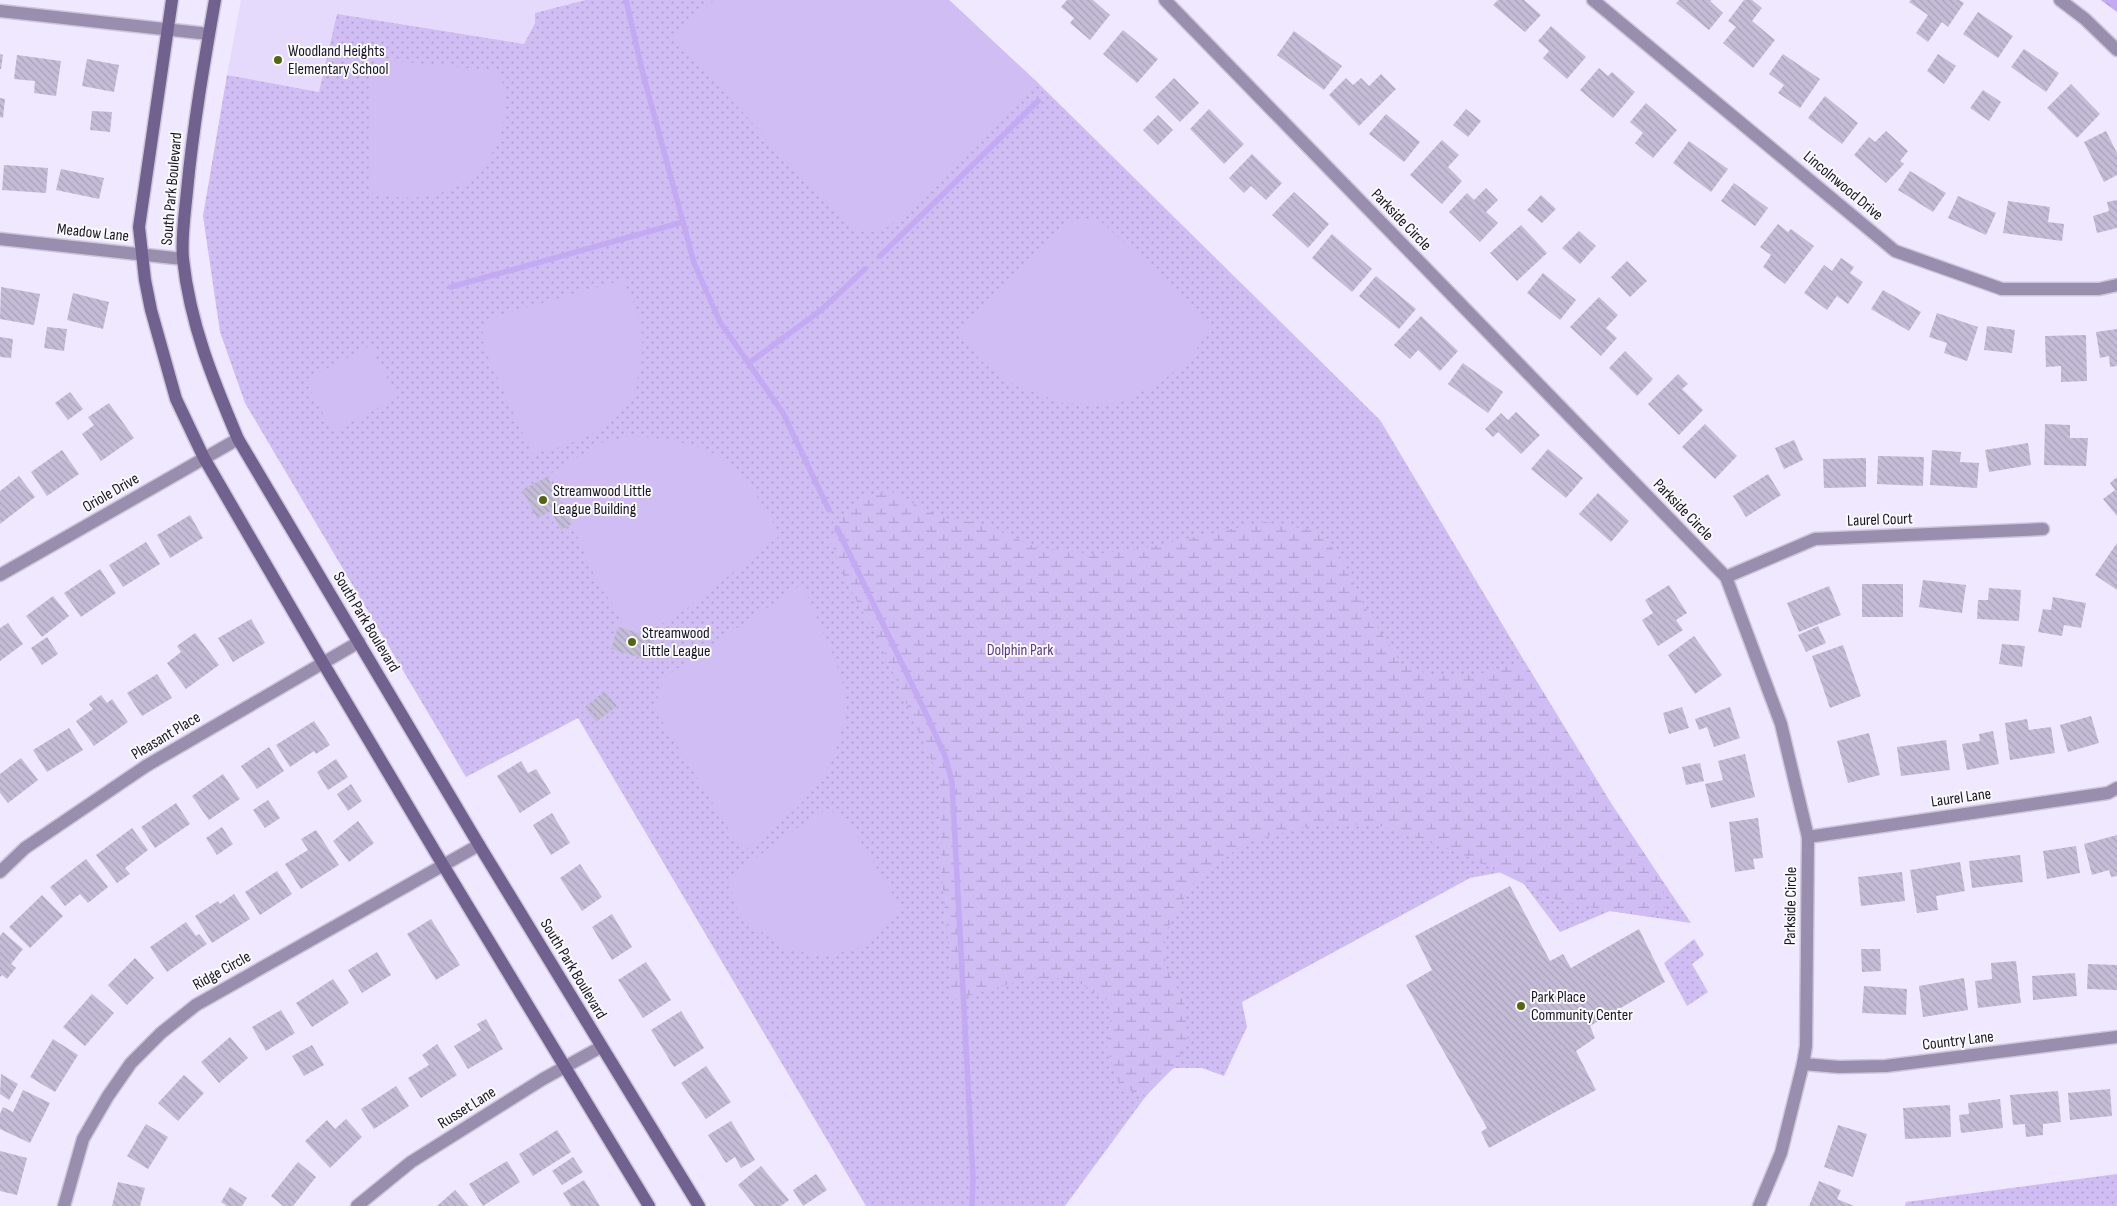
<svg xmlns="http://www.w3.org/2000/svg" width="2117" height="1206" viewBox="0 0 2117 1206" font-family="'Sofia Sans Condensed',sans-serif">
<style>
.built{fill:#e5dafc}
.green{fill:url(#green-dots)}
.forest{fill:url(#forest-crowns)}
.wetland{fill:url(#wetland-marsh)}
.pitch{fill:#cfbdf3}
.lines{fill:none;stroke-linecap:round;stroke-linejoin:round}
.stream{stroke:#c4aaf3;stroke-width:5.5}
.building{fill:url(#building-back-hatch)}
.street-casing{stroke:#cdc6db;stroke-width:15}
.secondary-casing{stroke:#cdc6db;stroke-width:15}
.street{stroke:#998eae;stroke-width:12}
.secondary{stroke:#71618e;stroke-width:12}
.poi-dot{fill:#56660f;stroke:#faf9fe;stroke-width:2}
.labels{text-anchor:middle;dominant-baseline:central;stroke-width:4;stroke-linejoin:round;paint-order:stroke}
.poi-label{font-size:16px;fill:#18151f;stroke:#faf9fe;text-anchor:start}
.street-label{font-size:16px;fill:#18151f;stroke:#faf9fe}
.park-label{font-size:16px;fill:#5a368b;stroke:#faf9fe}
</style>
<defs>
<pattern id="green-dots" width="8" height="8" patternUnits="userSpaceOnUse" patternTransform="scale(1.25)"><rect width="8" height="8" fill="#cfbdf3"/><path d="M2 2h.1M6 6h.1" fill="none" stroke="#b1a2d0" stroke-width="1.8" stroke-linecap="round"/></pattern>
<pattern id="forest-crowns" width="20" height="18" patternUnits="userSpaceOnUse" patternTransform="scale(1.25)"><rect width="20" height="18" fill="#c4aaf3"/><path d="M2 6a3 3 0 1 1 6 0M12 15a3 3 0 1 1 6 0" fill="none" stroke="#a891d0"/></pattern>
<pattern id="wetland-marsh" width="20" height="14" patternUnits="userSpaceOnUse" patternTransform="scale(1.25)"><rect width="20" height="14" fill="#cfbdf3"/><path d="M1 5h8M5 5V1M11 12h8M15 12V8" fill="none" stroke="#b1a2d0"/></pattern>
<pattern id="building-back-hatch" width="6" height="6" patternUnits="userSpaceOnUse" patternTransform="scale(1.25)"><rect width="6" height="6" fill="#c5bdd8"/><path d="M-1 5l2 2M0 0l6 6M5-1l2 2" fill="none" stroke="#a8a2b9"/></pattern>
</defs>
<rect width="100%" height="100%" fill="#efe8ff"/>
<path class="built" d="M241,0H585L535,13V22L525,44L467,37L319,92L227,75Z"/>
<g class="green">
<path d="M585,0H949L1039,84L1380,420L1602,791L1691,923L1610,911L1560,932L1523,883L1502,872L1470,878L1242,1002L1247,1027L1224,1076L1202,1068H1174L1154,1085L1065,1206H866L578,718L466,777L245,403L220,332L203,216L227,75L319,92L337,14L524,44L535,23V13Z"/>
<path d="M1694,939L1704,955L1692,964L1708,992L1687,1006L1664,963Z"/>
<path d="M2117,1174V1206H1905L1906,1202Z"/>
</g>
<path class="forest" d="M2101,0H2117V12Z"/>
<path class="wetland" d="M890,491L939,517L983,524L1035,547L1094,554L1140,549L1264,522L1317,531L1343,560L1363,604L1401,663L1432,676L1478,674L1525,662L1611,803L1661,879L1665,909L1652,917L1610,911L1557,900L1453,850L1377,825L1319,824L1246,842L1192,884L1165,933L1166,967L1184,1001L1188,1042L1174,1067L1145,1097L1120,1086L1107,1049L1112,1003L1072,978H1031L950,1001V961L942,879L940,780L879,641L845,580L830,539L844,514L864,496Z"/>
<g class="pitch">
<path d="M715,0H949L1039,84L890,226C873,234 862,235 846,224L671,35Z"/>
<path d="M394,61L499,71C508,98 508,123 494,149C491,156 487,167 482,172C478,176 473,178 469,180C437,200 405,201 370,193L369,76L372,66L378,62Z"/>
<path d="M1076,219H1091L1103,223L1211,325L1191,358L1160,383L1115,405L1063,403L1016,386L980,360L959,332L1062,229Z"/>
<path d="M623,280C630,295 638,311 641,327C644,341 642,358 639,372C637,380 636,391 632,398C614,430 566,448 532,454L485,350C479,328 484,322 504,314Z"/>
<path d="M370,346L398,397L333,432L305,380Z"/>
<path d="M630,436C660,438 705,443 729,463C751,481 765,511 781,535L685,610L651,630L650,635L655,637L649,658L609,648L617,624L621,625L623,618L599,586L550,474L600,443Z"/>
<path d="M802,584L835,659L844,687L847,713L834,756L824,778L798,807L743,852L655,710L662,679Z"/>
<path d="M825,811C837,812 842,815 850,824L900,906L880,934L855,950L820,956L788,949L754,927L736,907L728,878L815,815Z"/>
</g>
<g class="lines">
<g class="stream">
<path d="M626,0L642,70L694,263L720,322L783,413L829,510"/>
<path d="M880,256L1038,101"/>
<path d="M451,287L683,222"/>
<path d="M749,363L820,311L865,269"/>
<path d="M837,528L928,718L945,756L952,782L973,1179L972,1206"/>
</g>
</g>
<g class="building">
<path d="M1067,0H1093L1110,15L1090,40L1070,23L1074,18L1061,7Z"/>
<path d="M1498,0H1524L1541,15L1525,32L1493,5Z"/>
<path d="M1679,0H1711L1710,1L1723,13L1709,30L1676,3Z"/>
<path d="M1744,0H1752L1762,8L1752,21L1775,40L1753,68L1723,43L1736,27L1728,21Z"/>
<path d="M1911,0H1959L1964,3L1948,27L1942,22L1928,42L1916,33L1928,15L1909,2Z"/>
<path d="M1978,12L2013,36L1998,58L1963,34Z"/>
<path d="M1551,26L1586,57L1567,79L1543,58L1549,51L1538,41Z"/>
<path d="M1123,30L1158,59L1137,83L1103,54Z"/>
<path d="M1294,31L1342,66L1324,90L1277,55Z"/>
<path d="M2024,49L2059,73L2046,92L2011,67Z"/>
<path d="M0,54L3,55L1,69H0Z"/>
<path d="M1783,54L1820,79L1800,108L1778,93L1784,85L1769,74Z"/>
<path d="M1938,54L1956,66L1944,84L1927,71Z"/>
<path d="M17,55L61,61L56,96L34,93L35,81L14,79Z"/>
<path d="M87,59L119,65L114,92L82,86Z"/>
<path d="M1599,68L1608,76L1612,72L1635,92L1613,118L1580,90Z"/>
<path d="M1381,74L1396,89L1359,126L1329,95L1346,78L1353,85L1361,78L1369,86Z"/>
<path d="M1174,78L1199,103L1180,122L1155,97Z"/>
<path d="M2071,84L2100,114L2077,138L2047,108Z"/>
<path d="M1983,90L2001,102L1989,121L1970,108Z"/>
<path d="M1825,96L1858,123L1842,144L1808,118Z"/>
<path d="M0,98L5,99L3,118L0,117Z"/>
<path d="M1646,103L1677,130L1653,158L1635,143L1643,133L1630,122Z"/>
<path d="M1209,109L1244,144L1224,164L1190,129Z"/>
<path d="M1466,109L1481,121L1468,137L1453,125Z"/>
<path d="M92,111L112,112L110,132L90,130Z"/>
<path d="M1386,114L1420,142L1404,162L1369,134Z"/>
<path d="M1158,115L1173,130L1158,145L1143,130Z"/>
<path d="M1886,131L1908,151L1900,161L1904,164L1886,183L1854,155L1869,137L1875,142Z"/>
<path d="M2106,131L2117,153V175L2104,182L2084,142Z"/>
<path d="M1442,140L1459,155L1448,167L1462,181L1442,204L1410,175Z"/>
<path d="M1689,141L1728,169L1711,192L1673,163Z"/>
<path d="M1252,154L1282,183L1266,200L1251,186L1244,193L1229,178Z"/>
<path d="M4,165L48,168L46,193L2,190Z"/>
<path d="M61,169L104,178L99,199L56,190Z"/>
<path d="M1910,171L1946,193L1933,212L1898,190Z"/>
<path d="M1734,183L1768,208L1755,226L1721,201Z"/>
<path d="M1486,188L1498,200L1486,212L1498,223L1480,242L1449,212L1467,193L1474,200Z"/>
<path d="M1294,192L1329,224L1308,248L1272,215Z"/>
<path d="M1541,195L1556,209L1542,223L1527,210Z"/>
<path d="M1958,196L1996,213L1986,235L1948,218Z"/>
<path d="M2117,200V228L2097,233L2093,216L2109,211L2107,202Z"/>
<path d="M2008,201L2050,207L2048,222L2064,224L2062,241L2003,233Z"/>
<path d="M1778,224L1788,232L1791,229L1814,246L1785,284L1763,267L1771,255L1760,247Z"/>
<path d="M1521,225L1547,253L1517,281L1490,253Z"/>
<path d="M1579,231L1596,246L1580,264L1562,248Z"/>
<path d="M1332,234L1372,269L1352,292L1312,258Z"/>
<path d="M1841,258L1854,267L1850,273L1863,282L1848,304L1837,296L1827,310L1804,293L1824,265L1832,271Z"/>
<path d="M1627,261L1647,281L1630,297L1611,277Z"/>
<path d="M1543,273L1576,300L1560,320L1527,293Z"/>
<path d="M1376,276L1416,309L1399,329L1359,296Z"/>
<path d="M1,287L40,294L34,325L0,319Z"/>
<path d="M1883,290L1921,312L1909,331L1871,309Z"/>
<path d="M73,293L109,302L103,329L67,320Z"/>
<path d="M1599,297L1618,315L1606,328L1617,338L1601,356L1570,327Z"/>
<path d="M1937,313L1978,327L1967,361L1944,353L1947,343L1929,337Z"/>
<path d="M1421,316L1458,351L1440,371L1418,350L1410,359L1394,345Z"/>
<path d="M1987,326L2015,330L2012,353L1984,350Z"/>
<path d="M47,327L67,329L64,351L44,348Z"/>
<path d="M2117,329V366L2110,367L2109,356L2100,358L2096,332Z"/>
<path d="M2086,335L2087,381L2061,382V366L2046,367L2045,336Z"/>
<path d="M0,337L13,339L11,358L0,357Z"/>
<path d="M1625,351L1653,379L1637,396L1609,368Z"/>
<path d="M1463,363L1503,392L1488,413L1448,384Z"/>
<path d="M1678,374L1688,384L1682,389L1703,410L1679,435L1648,404Z"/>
<path d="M70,392L83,409L68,420L55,403Z"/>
<path d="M109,403L134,438L101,461L82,434L94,425L88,417Z"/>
<path d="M1516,412L1540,435L1521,454L1498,432L1493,437L1485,429L1501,413L1508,420Z"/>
<path d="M1705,424L1737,456L1715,479L1682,447Z"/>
<path d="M2045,424L2070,425V438H2088L2086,466L2044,465Z"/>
<path d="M1794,440L1803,460L1784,469L1775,448Z"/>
<path d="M2028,443L2031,465L1989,472L1985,450Z"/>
<path d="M1548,449L1583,478L1566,498L1531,469Z"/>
<path d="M62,450L79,474L47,496L31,472Z"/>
<path d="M1932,450L1961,452L1960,462L1979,463L1977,488L1930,485Z"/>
<path d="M1878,456L1924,457L1923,486L1877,484Z"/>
<path d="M1866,458V487L1824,488L1823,459Z"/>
<path d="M1768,474L1781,495L1746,517L1733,496Z"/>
<path d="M19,476L35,497L0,524V491Z"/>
<path d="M547,477L572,524L561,530L551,511L537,518L522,490Z"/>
<path d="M2117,477V516L2103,499L2115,490L2110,483Z"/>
<path d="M1598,493L1629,521L1611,542L1579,514Z"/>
<path d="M190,515L203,538L170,558L157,535Z"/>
<path d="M146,542L160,564L123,587L109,565Z"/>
<path d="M2117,543V590L2095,575Z"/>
<path d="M100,569L116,593L81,617L64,593Z"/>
<path d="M1923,580L1966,585L1962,613L1919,607Z"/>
<rect x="1862" y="584" width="41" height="33"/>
<path d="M1669,585L1687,613L1676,620L1683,630L1658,646L1642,620L1653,613L1645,600Z"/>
<path d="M1829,586L1841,615L1799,632L1787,603Z"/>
<path d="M1989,588L2021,590L2019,621L1977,619L1978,600H1988Z"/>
<path d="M53,596L69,616L42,637L26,616Z"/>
<path d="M2053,597L2086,603L2081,628L2064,625L2062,636L2038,632L2043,609L2051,610Z"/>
<path d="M251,619L265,643L233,662L218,638Z"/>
<path d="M8,623L23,644L0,661V628Z"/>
<path d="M1818,626L1826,643L1806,652L1798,635Z"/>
<path d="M618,627L655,638L648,660L611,649Z"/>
<path d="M195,633L219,665L186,689L167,663L181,652L177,646Z"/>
<path d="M1694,636L1722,675L1695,694L1668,655Z"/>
<path d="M47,637L58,654L42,665L31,648Z"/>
<path d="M2002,644L2025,646L2022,667L1999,664Z"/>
<path d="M1843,645L1861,696L1830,708L1812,656Z"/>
<path d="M157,674L172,698L142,716L127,693Z"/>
<path d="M605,691L617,706L596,722L585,707Z"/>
<path d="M101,695L107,703L112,699L128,722L94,746L76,721L93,709L89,704Z"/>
<path d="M1682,707L1689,728L1669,734L1663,713Z"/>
<path d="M1730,707L1740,738L1714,747L1707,727L1699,730L1695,719Z"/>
<path d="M2091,716L2099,743L2068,752L2060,725Z"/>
<path d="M2027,719L2029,730L2051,727L2055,753L2010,760L2005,723Z"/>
<path d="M314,721L330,745L316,754L314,751L290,767L276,745Z"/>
<path d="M69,728L83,750L47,772L33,750Z"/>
<path d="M1993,731L1999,764L1967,770L1962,744L1980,741L1979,734Z"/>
<path d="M1869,733L1880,775L1848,783L1837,741Z"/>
<path d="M1946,740L1950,770L1901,776L1897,747Z"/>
<path d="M269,747L284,771L257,789L241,766Z"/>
<path d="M1745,754L1755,797L1711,808L1705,784L1723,780L1718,761Z"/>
<path d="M21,758L38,780L8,803L0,793V774Z"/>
<path d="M336,759L348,777L328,790L317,772Z"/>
<path d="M521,761L528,773L536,769L551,793L520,813L497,776Z"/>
<path d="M1700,763L1704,781L1686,785L1682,767Z"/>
<path d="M223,774L240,799L209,820L192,796Z"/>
<path d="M351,784L362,801L348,811L337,794Z"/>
<path d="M268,800L280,818L265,828L253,810Z"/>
<path d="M176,803L190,824L155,848L141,827Z"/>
<path d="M552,813L570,843L551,855L533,825Z"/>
<path d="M1758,818L1763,858L1753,859L1755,869L1735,872L1729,822Z"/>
<path d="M358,821L374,843L349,862L333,841Z"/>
<path d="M222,827L233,844L217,855L206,838Z"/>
<path d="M132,828L148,850L125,868L130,874L117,883L96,855Z"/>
<path d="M316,830L339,865L301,889L285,864L308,850L301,839Z"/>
<path d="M2117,835V876L2111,877L2109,870L2092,875L2084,844Z"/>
<path d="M2076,846L2080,873L2047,879L2043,851Z"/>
<path d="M2020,855L2023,882L1972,888L1969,861Z"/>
<path d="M86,859L108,887L88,903L80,894L65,906L50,887Z"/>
<path d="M1960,862L1965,891L1936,896L1938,910L1917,913L1910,870Z"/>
<path d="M580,864L602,897L582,911L560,878Z"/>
<path d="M277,871L292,894L260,915L245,892Z"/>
<path d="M1902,872L1905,901L1861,906L1858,877Z"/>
<path d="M1510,886L1550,961L1563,954L1571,968L1639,929L1665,982L1590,1026L1595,1038L1576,1051L1596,1090L1489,1148L1481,1132L1487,1128L1406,985L1432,970L1415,936Z"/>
<path d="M234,894L250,919L212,943L195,916L218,901L220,904Z"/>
<path d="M42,895L63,916L30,948L9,927Z"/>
<path d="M612,914L632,947L612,960L592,927Z"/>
<path d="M431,919L460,965L436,980L407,934Z"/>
<path d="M186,922L196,936L199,934L207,944L167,972L150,947Z"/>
<path d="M3,932L23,949L11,964L16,968L7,979L2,975L0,977V936Z"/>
<path d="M1861,949H1880L1881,971L1862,972Z"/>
<path d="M377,952L391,975L362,993L348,970Z"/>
<path d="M135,958L154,978L127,1005L108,985Z"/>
<path d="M2016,961L2021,1003L1978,1008L1975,981L1992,979L1991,963Z"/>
<path d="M646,962L671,1000L643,1018L618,980Z"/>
<path d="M2088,964L2117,965V990L2087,989Z"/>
<path d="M2075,973L2077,996L2033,1000L2032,976Z"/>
<path d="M1964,978L1968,1010L1923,1017L1919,986Z"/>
<path d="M333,979L349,1003L312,1027L296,1003Z"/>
<path d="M1864,986L1907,989L1906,1015L1862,1013Z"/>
<path d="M92,994L114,1013L85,1046L63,1027Z"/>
<path d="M281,1010L295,1033L266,1051L252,1027Z"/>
<path d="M681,1011L704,1048L674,1067L651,1030Z"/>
<path d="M486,1019L503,1049L468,1069L454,1046L481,1030L477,1024Z"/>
<path d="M230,1037L248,1058L219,1083L201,1062Z"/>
<path d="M53,1039L78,1055L55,1092L30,1077Z"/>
<path d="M437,1044L457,1075L421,1098L408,1078L429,1065L422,1055Z"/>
<path d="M312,1045L324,1065L304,1076L292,1056Z"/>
<path d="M706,1066L731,1102L706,1119L681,1083Z"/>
<path d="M1,1074L18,1084L9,1100L0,1094Z"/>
<path d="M184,1075L204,1093L178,1121L158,1103Z"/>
<path d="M396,1086L409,1106L374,1129L361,1109Z"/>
<path d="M2110,1089L2112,1116L2070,1120L2068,1093Z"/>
<path d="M23,1090L50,1103L30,1143L0,1129V1114L3,1107L13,1112Z"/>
<path d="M2058,1091L2061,1122L2043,1124V1135L2026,1137L2025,1124L2013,1125L2010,1095Z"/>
<path d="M2000,1099L2003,1128L1961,1133L1959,1115L1969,1114L1968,1103Z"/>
<path d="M1950,1105L1951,1137L1905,1139L1903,1108Z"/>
<path d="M346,1119L362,1137L330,1168L305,1141L327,1120L335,1129Z"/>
<path d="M731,1121L755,1160L741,1168L735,1157L726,1163L708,1135Z"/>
<path d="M146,1124L168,1137L148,1169L127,1156Z"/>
<path d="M1838,1125L1867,1134L1853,1177L1824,1167Z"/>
<path d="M557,1130L571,1152L533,1176L519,1154Z"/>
<path d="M0,1151L27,1158L17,1195L0,1191Z"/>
<path d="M573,1157L583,1172L562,1185L552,1171Z"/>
<path d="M507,1161L520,1182L483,1206L469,1184Z"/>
<path d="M298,1162L316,1177L293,1206H283L271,1196Z"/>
<path d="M761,1166L789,1200L781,1206H755L738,1185Z"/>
<path d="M816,1174L827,1190L803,1206L793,1190Z"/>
<path d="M584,1180L600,1206H571L563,1193Z"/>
<path d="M1819,1181L1841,1190L1837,1199L1854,1206H1809Z"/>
<path d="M118,1182L145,1188L140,1206H112Z"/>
<path d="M230,1187L247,1198L242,1206H227L221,1202Z"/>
<path d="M455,1190L469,1206H437Z"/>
</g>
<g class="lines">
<defs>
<g id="street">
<path d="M1165,0L1726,577L1781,724L1808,837L1806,1046L1803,1064L1781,1153L1759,1206"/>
<path d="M1593,0L1895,251L2002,289H2099L2117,285"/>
<path d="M2060,0L2085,19L2117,50"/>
<path d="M0,11L209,34"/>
<path d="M0,239L183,259"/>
<path d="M0,575L238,439"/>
<path d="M1726,577L1815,539L2043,529"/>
<path d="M1808,837L2108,793L2117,788"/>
<path d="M0,872L25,848L146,766L359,642"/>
<path d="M1803,1064L1839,1067L1886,1066L2117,1037"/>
<path d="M64,1206L83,1139L108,1096L131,1063L161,1033L196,1005L479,845"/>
<path d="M357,1206L411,1162L543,1079L601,1047"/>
</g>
<g id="secondary">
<path d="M172,0L139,227L145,280L151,310L176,399L204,458L323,663L443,865L649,1206"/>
<path d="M215,0C204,63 193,127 187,191C185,213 181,237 183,259C190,324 213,380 238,439L479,845L699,1206"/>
</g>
</defs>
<use href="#street" class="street-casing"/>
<use href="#secondary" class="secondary-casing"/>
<use href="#street" class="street"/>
<use href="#secondary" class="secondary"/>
</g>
<g class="poi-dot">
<circle cx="278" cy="60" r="5"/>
<circle cx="543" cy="500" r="5"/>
<circle cx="632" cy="642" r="5"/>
<circle cx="1521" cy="1006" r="5"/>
</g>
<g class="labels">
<g class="poi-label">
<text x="288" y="51">Woodland Heights<tspan x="288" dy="18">Elementary School</tspan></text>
<text x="553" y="491">Streamwood Little<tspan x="553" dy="18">League Building</tspan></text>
<text x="642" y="633">Streamwood<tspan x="642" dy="18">Little League</tspan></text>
<text x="1531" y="997">Park Place<tspan x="1531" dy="18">Community Center</tspan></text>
</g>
<g class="street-label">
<text transform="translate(1843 186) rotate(40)">Lincolnwood Drive</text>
<text transform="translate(172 189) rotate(-85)">South Park Boulevard</text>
<text transform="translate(1401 220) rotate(46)">Parkside Circle</text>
<text transform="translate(93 233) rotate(6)">Meadow Lane</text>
<text transform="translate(111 493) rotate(-30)">Oriole Drive</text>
<text transform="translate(1683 510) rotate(46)">Parkside Circle</text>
<text transform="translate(1880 520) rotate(-2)">Laurel Court</text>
<text transform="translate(366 622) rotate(59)">South Park Boulevard</text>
<text transform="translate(166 736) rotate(-31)">Pleasant Place</text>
<text transform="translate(1961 798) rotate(-8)">Laurel Lane</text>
<text transform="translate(1791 906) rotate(-89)">Parkside Circle</text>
<text transform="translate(573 969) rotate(59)">South Park Boulevard</text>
<text transform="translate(222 971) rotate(-29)">Ridge Circle</text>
<text transform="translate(1958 1041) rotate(-7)">Country Lane</text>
<text transform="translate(467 1108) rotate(-32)">Russet Lane</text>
</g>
<g class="park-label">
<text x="1020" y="650">Dolphin Park</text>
</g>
</g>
</svg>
